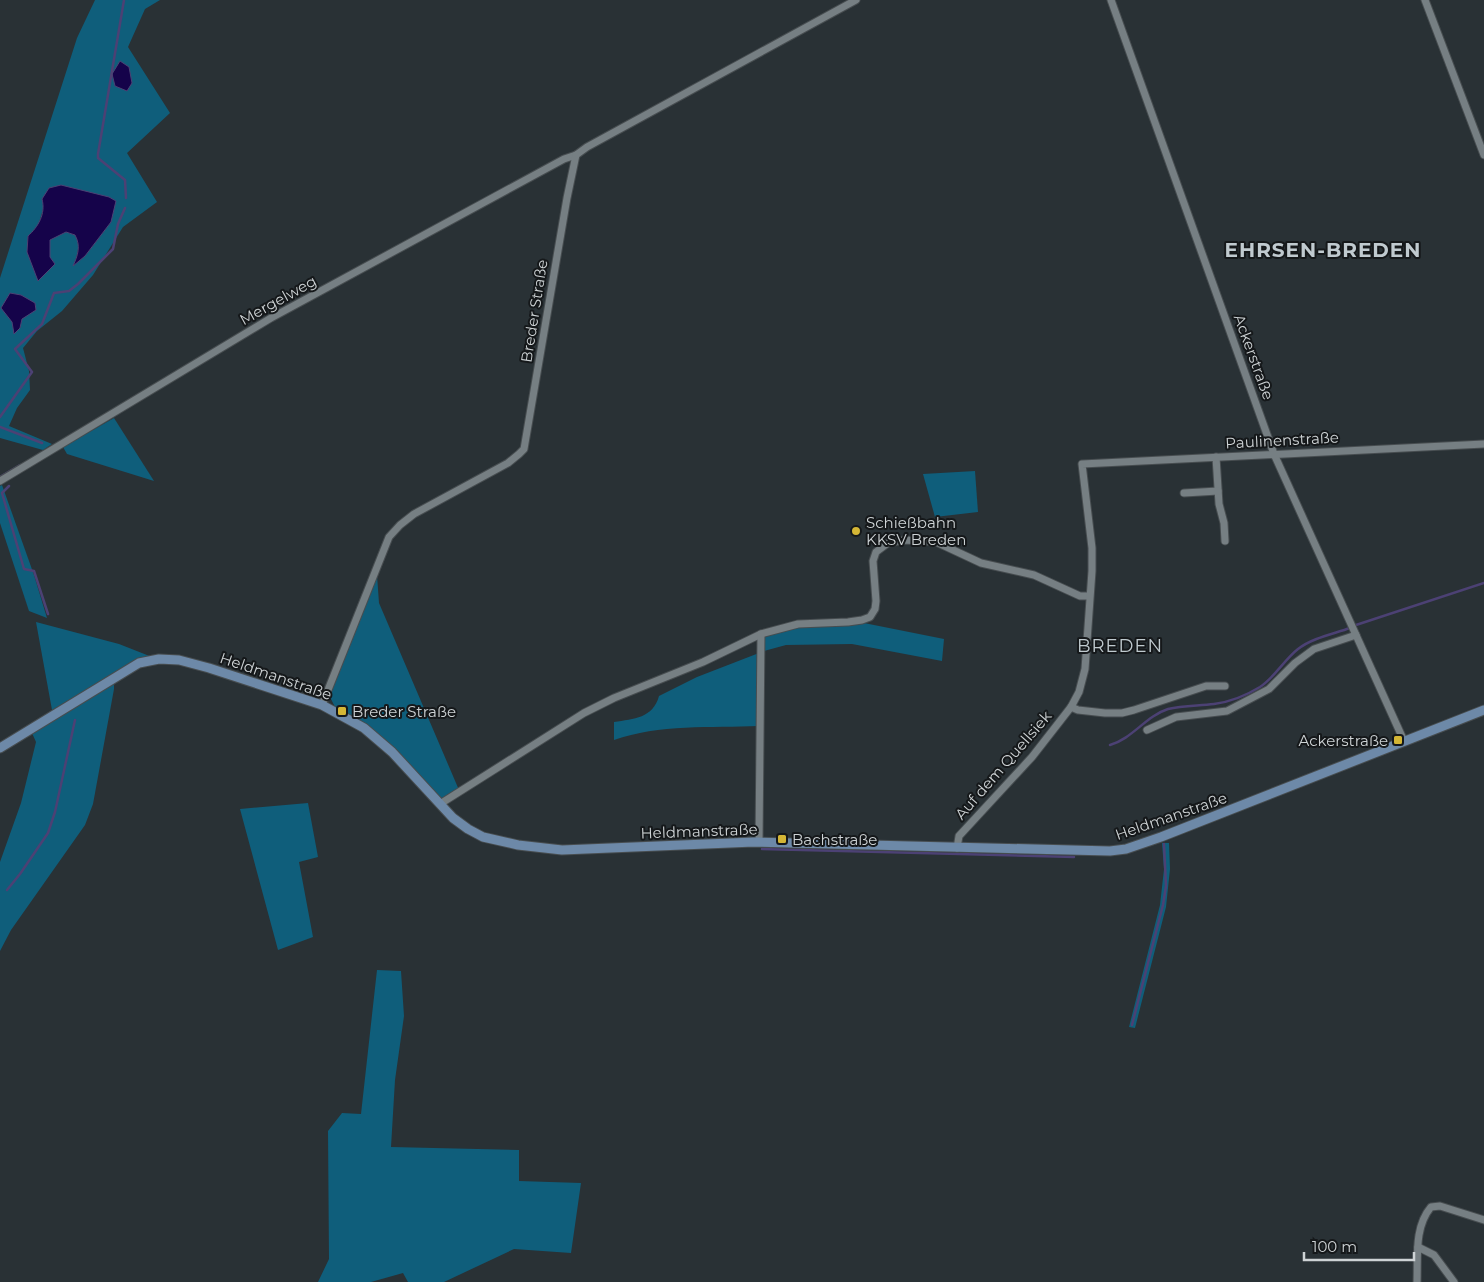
<svg xmlns="http://www.w3.org/2000/svg" width="1484" height="1282" viewBox="0 0 1484 1282" font-family="Montserrat,sans-serif">
<style>
.green{fill:#0f5e7b;fill-rule:evenodd}
.water{fill:#15034a;stroke:#4c4174}
.lines{fill:none;stroke-linecap:round;stroke-linejoin:round}
.stream{stroke:#4c4174;stroke-width:2.5}
.street-casing{stroke:#474d50;stroke-width:9}
.secondary-casing{stroke:#474d50;stroke-width:11}
.street{stroke:#767f83;stroke-width:7}
.secondary{stroke:#6d89a8;stroke-width:9}
.poi-dot{fill:#d4b635;stroke:#15181a;stroke-width:2}
.labels{text-anchor:middle;dominant-baseline:central;stroke-width:4;stroke-linejoin:round;paint-order:stroke}
.street-label{font-size:15px;fill:#ced3d5;stroke:#15181a}
.poi-label{font-size:15px;fill:#ced3d5;stroke:#15181a;text-anchor:start}
.quarter-label{font-size:18px;letter-spacing:1px;fill:#c0cacf;stroke:#15181a}
.district-label{font-size:20px;font-weight:bold;letter-spacing:1px;fill:#c0cacf;stroke:#15181a}
</style>
<rect width="100%" height="100%" fill="#293135"/>
<g class="green">
<path d="M95,0H160L145,9L128,47L170,113L127,153L157,202L123,227L93,275L62,311L37,331L23,348L29,371L30,390L17,408L9,426L52,444L43,450L0,438V278L77,38ZM44,206L111,222L85,256L74,265C77,254 81,246 75,235L66,232L49,240L50,257L38,280L27,251L28,236L38,226Z"/>
<path d="M114,418L154,481L67,454L63,447Z"/>
<path d="M975,471L978,512L935,517L923,474Z"/>
<path d="M2,485L34,575L47,618L29,611L0,523V486Z"/>
<path d="M377,575L379,603L459,790L445,799L438,798L365,726L335,707L329,695Z"/>
<path d="M36,622L119,644L152,657L125,668L52,710Z"/>
<path d="M864,623L944,639L942,661L852,644L786,645L764,651L765,636L795,627Z"/>
<path d="M759,653V726C711,728 659,724 614,740V722C634,719 653,718 659,696L697,677Z"/>
<path d="M114,681V689L93,804L85,825L11,930L0,951V862L21,803L36,742L32,733Z"/>
<path d="M308,803L318,857L299,862L313,937L278,950L240,809Z"/>
<path d="M1162,843H1169L1170,869L1166,907L1135,1028L1129,1027L1160,905L1164,869Z"/>
<path d="M377,970L401,971L404,1016L395,1080L391,1147L519,1150V1181L581,1183L571,1253L514,1249L444,1282H408L403,1273L371,1282H318L329,1259L328,1131L342,1113L361,1114Z"/>
</g>
<g class="water">
<path d="M120,61L129,67L132,83L127,91L115,86L112,74Z"/>
<path d="M61,185L109,197L116,201L111,222L85,256L73,266C78,255 81,246 75,235L66,232L50,240V257L55,264L38,281L27,252L28,236C38,227 46,214 42,199L49,188Z"/>
<path d="M10,293L21,295L35,303L36,310L22,319L20,328L14,334L12,322L1,308Z"/>
</g>
<g class="lines">
<g class="stream">
<path d="M124,0L98,154V158L125,180L126,198"/>
<path d="M0,417L32,372L15,349L42,324L54,293L69,291L78,284L113,249L118,224L125,208"/>
<path d="M0,427L42,443"/>
<path d="M0,477L20,465"/>
<path d="M9,486L2,493L24,569L34,571L48,614"/>
<path d="M1356,625L1484,583"/>
<path d="M1110,745C1132,739 1146,716 1168,709C1183,705 1199,706 1214,704C1229,702 1247,695 1260,687C1275,677 1284,660 1298,649C1312,638 1333,634 1350,628"/>
<path d="M762,849L1074,857"/>
<path d="M7,890L20,874L48,833L55,812L75,720"/>
<path d="M1132,1025L1163,905L1166,886L1164,844"/>
</g>
<defs>
<g id="street">
<path d="M1111,0L1274,454L1404,741"/>
<path d="M1425,0L1484,155"/>
<path d="M1216,457L1219,504L1224,523L1225,541"/>
<path d="M0,481L271,318L564,159L576,155"/>
<path d="M1184,493L1218,491"/>
<path d="M322,705L389,537L400,525L414,514L508,463L519,454L524,449L567,198L576,155L587,147L856,0"/>
<path d="M1071,707L1078,710L1105,713H1122L1134,710L1206,686H1225"/>
<path d="M1147,730L1176,717L1227,711L1269,689L1295,663L1314,649L1356,635"/>
<path d="M440,804L584,713L614,698L703,662L761,634L798,624L848,622L862,620L870,617L875,609L876,601L873,561L876,552L888,543L904,540L936,542L981,563L1034,575L1080,596H1089"/>
<path d="M759,842L761,634"/>
<path d="M957,848L959,836L1032,757L1071,707L1079,692L1085,669L1092,571V548L1082,464L1484,444"/>
<path d="M1418,1247L1434,1255L1454,1282"/>
<path d="M1417,1282C1418,1257 1414,1227 1431,1207L1440,1206L1484,1220"/>
</g>
<path id="secondary" d="M0,748L139,663L159,659L179,660L209,668L322,705L364,728L392,752L453,818L468,829L483,837L518,845L562,850L754,842L1110,851L1126,849L1161,837L1484,710"/>
</defs>
<use href="#street" class="street-casing"/>
<use href="#secondary" class="secondary-casing"/>
<use href="#street" class="street"/>
<use href="#secondary" class="secondary"/>
</g>
<g class="poi-dot">
<circle cx="856" cy="531" r="5"/>
<rect x="337" y="706" width="10" height="10" rx="2.5"/>
<rect x="1393" y="735" width="10" height="10" rx="2.5"/>
<rect x="777" y="834" width="10" height="10" rx="2.5"/>
</g>
<g class="labels">
<g class="street-label">
<text transform="translate(278 300) rotate(-29)">Mergelweg</text>
<text transform="translate(534 311) rotate(-81)">Breder Straße</text>
<text transform="translate(1254 357) rotate(70)">Ackerstraße</text>
<text transform="translate(1282 440) rotate(-3)">Paulinenstraße</text>
<text transform="translate(276 676) rotate(19)">Heldmanstraße</text>
<text transform="translate(1003 765) rotate(-49)">Auf dem Quellsiek</text>
<text transform="translate(1171 816) rotate(-19)">Heldmanstraße</text>
<text transform="translate(699 831) rotate(-2)">Heldmanstraße</text>
</g>
<g class="poi-label">
<text x="866" y="522">Schießbahn<tspan x="866" dy="17">KKSV Breden</tspan></text>
<text x="352" y="711">Breder Straße</text>
<text x="1388" y="740" text-anchor="end">Ackerstraße</text>
<text x="792" y="839">Bachstraße</text>
</g>
<g class="quarter-label">
<text x="1120" y="646">BREDEN</text>
</g>
<g class="district-label">
<text x="1323" y="250">EHRSEN-BREDEN</text>
</g>
</g>
<path d="M1304 1252v8h110v-8" fill="none" stroke="#ced3d5" stroke-width="2.5"/>
<text x="1312" y="1252" font-size="15" fill="#ced3d5" stroke="#15181a" stroke-width="4" paint-order="stroke">100 m</text>
</svg>
